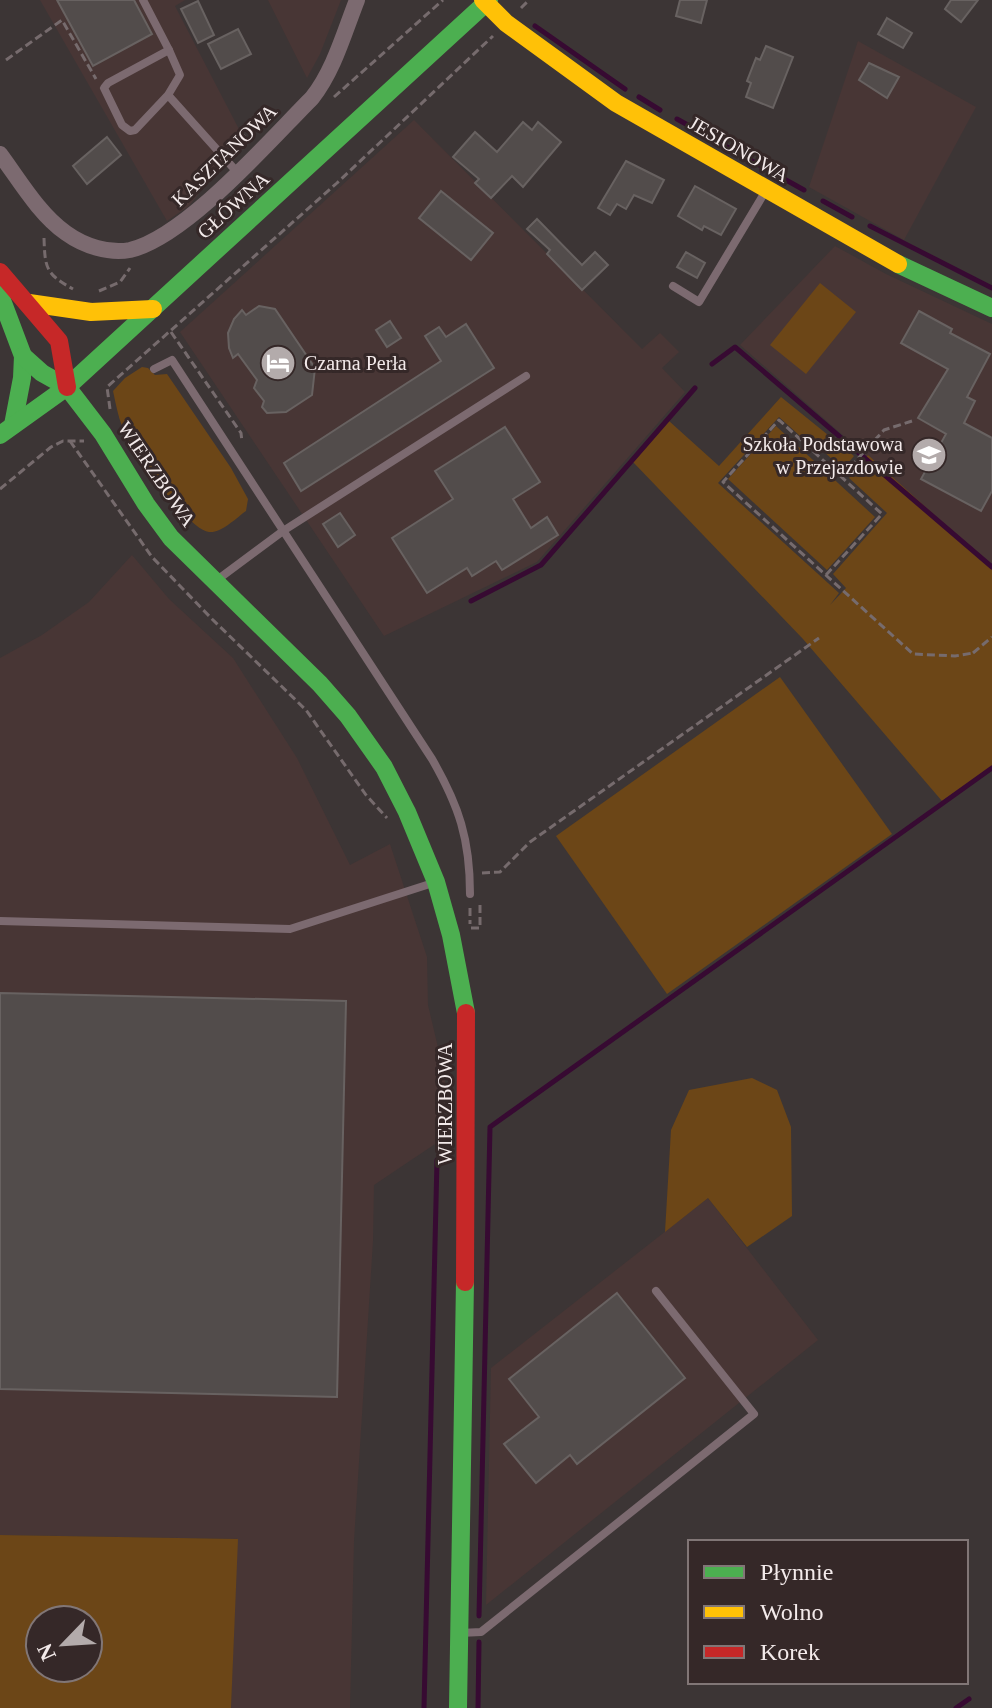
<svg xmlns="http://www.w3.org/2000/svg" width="992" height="1708" viewBox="0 0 992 1708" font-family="Georgia,serif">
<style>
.built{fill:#483635}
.green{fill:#6c4617;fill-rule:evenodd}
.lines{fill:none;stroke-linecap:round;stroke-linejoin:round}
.stream{stroke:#370a32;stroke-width:5}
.building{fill:#524c4b;stroke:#686261;stroke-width:2}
.path{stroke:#766b6d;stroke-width:3;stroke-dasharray:8 4;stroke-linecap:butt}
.lane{stroke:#7c6a70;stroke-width:8}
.street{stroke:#7c6a70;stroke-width:16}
.fast{stroke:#4caf50;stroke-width:18}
.slow{stroke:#ffc107;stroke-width:18}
.jam{stroke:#c62828;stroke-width:18}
.labels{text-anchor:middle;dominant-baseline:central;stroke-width:6;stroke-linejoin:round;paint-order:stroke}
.street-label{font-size:20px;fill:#f3eaea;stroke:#352828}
.poi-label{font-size:20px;fill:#f3eaea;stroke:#352828;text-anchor:start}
</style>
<rect width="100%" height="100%" fill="#3c3535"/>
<g class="built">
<path d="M40,0H185L175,6L242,135L220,155L225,160L189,206L167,221Z"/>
<path d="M268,0H341L320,54L307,78Z"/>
<path d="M858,41L976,107L904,240L809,187Z"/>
<path d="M414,120L642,349L660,333L679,352L662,368L685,392L537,562L384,636L180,332Z"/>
<path d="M835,246L886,274L992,324V566L740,345Z"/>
<path d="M132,555L169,599L233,658L297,758L350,865L390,844L427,957L428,1005L445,1077L444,1138L374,1185L373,1241L354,1541L350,1708H231L237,1539L0,1535V658L42,635L89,602Z"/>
<path d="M708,1198L818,1340L486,1605L491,1368Z"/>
</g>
<g class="green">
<path d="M820,283L856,312L806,374L770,345Z"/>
<path d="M142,367L148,368L155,375L167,374L231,468L248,499L246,511C236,518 222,533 209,532C188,530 135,453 125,433C119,421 116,405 113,391L125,378Z"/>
<path d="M781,397L854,456L843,469L822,450L819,453L779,417L718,483L839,593L830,605L846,588L833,574L887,513L849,478L868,455L992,567V768L942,801L803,639L633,462L669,421L719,466Z"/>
<path d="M776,426L875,517L827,570L728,479Z"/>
<path d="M780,677L892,834L667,994L556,836Z"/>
<path d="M752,1078L777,1090L791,1127L792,1216L747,1247L708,1198L665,1232L671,1130L689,1090Z"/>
<path d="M0,1535L238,1539L231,1708H0ZM40,1620H88V1668H40Z"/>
</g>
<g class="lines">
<g class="stream">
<path d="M535,26L625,89"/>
<path d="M639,97L660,110"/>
<path d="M677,119L804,190"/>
<path d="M823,201L852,217"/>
<path d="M870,226L992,288"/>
<path d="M712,364L735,347L992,567"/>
<path d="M471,601L541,565L695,388"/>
<path d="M479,1616L490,1127L992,768"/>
<path d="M424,1708L437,1160"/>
<path d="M478,1708L479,1642"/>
<path d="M956,1708L969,1699"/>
</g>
</g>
<g class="building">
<path d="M57,0H134L152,34L93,66Z"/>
<path d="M680,0H707L701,23L676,16Z"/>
<path d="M951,0H978L961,22L945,9Z"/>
<path d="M198,1L214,35L198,43L181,9Z"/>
<path d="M887,18L912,33L903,48L878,34Z"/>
<path d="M238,29L251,54L221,69L208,44Z"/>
<path d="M766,46L793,57L773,108L746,97L751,83L747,81L756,58L760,60Z"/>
<path d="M869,63L899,77L887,98L859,80Z"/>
<path d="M523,122L532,130L538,122L561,142L523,187L512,176L491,198L475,183L479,179L453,157L475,132L497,152Z"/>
<path d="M107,137L121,155L87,184L73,166Z"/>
<path d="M626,161L664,180L652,203L634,195L626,209L617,204L610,215L598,208Z"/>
<path d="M695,186L736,209L721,235L704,226L702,230L678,216Z"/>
<path d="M441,191L493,233L471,260L419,218Z"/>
<path d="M537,219L582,265L595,252L608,265L582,290L547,254L550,250L527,229Z"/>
<path d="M686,252L705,263L697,278L677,267Z"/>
<path d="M259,306L275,309L315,368L312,395L286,412L267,413L262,407L264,401L254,388L257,380L238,354L233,358L229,348L228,333L234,319L242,310L246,315Z"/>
<path d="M919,311L952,329L950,333L990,354L967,397L975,401L964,423L992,438V491L981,511L921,479L946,434L918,418L948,369L901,343Z"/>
<path d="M390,321L401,338L387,347L376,330Z"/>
<path d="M466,324L494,368L301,491L284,463L441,361L425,336L439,327L446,337Z"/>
<path d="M505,427L540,482L513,499L531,528L547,517L558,535L502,570L496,561L472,576L467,568L427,593L392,538L453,499L435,471Z"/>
<path d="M340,513L355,535L338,547L323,524Z"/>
<path d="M0,993L346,1001L337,1397L0,1389Z"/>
<path d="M617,1293L685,1378L577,1464L570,1455L536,1483L504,1444L539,1417L509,1379Z"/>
</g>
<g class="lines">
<g class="path">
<path d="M521,8L529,0"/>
<path d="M6,60L62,20L96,79"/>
<path d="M334,97L443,0"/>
<path d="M230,148L270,114"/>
<path d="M44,238C45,269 46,274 73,289"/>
<path d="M99,291L120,282L130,268"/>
<path d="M171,332L241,433L242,442"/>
<path d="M110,409L107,387L337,183L493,36"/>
<path d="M70,441L152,557L212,619L306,710L366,795L387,818"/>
<path d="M842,476L884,430L912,421"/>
<path d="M0,489L51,447L63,441H84"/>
<path d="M826,575L882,514L779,420L723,482L913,654L955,656L973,653"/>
<path d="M973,653L992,637"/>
<path d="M482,873L500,872L530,842L819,638"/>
<path d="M470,908V924"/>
<path d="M471,928H480V904"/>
</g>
<g class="lane">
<path d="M143,0L169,50"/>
<path d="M168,95L135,130L130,131L122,125L104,88L108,83L169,50L180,75L168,95L237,172"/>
<path d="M673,286L699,302L765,192"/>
<path d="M154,369L172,360L432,759C459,806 470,839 470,894"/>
<path d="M217,580L283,531L526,376"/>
<path d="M0,921L290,929L436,882"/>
<path d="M460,1633L481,1632L754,1414L656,1291"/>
</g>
<path class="street" d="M0,154C20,181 39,214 66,233C84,246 109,254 130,250C186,237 270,140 312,98C334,70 344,33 357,0"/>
<g class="fast">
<path d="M898,264L992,308"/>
<path d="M0,295L23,356L22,378L13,425"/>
<path d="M23,356L42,373L67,387L103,434L146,504L171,538L320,684L348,716L384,767L407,812L436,882L451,935L466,1013"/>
<path d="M0,435L67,387L489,0"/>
<path d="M458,1708L465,1282"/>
</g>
<g class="slow">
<path d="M483,0L506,23L616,103L898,264"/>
<path d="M29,303L91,312L153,309"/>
</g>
<g class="jam">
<path d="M0,272L59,341L67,387"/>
<path d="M465,1282L466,1013"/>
</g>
</g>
<defs>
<symbol id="hotel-disc" viewBox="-11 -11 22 22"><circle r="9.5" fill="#b3abab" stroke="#352828"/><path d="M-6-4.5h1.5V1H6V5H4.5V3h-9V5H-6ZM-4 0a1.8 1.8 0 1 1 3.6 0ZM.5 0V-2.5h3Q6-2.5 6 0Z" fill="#fff"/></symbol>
<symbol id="school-disc" viewBox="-11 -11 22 22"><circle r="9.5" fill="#b3abab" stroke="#352828"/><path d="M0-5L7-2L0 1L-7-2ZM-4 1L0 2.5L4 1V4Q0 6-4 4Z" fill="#fff"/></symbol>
</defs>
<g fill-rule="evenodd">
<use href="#hotel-disc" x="258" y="343" width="40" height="40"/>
<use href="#school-disc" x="909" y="435" width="40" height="40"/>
</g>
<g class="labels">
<g class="street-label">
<text transform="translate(739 149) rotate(30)">JESIONOWA</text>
<text transform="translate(224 155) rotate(-44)">KASZTANOWA</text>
<text transform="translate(233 205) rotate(-42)">GŁÓWNA</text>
<text transform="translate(157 474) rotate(56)">WIERZBOWA</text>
<text transform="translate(445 1104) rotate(-90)">WIERZBOWA</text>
</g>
<g class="poi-label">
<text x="304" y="363">Czarna Perła</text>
<text x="903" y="444" text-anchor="end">Szkoła Podstawowa<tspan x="903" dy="23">w Przejazdowie</tspan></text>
</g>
</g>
<rect x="688" y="1540" width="280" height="144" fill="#352828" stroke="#817676" stroke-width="2"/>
<rect x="704" y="1566" width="40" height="12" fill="#4caf50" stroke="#817676" stroke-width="2"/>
<text x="760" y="1580" font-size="24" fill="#f3eaea">Płynnie</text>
<rect x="704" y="1606" width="40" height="12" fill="#ffc107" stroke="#817676" stroke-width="2"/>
<text x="760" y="1620" font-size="24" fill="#f3eaea">Wolno</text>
<rect x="704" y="1646" width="40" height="12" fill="#c62828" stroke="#817676" stroke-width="2"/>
<text x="760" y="1660" font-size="24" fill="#f3eaea">Korek</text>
<g transform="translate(64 1644) rotate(245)"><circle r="38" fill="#352828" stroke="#817676" stroke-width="2"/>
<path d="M0-6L14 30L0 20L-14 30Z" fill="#b3abab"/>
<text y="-12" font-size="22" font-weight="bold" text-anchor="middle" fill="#f3eaea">N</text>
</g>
</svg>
